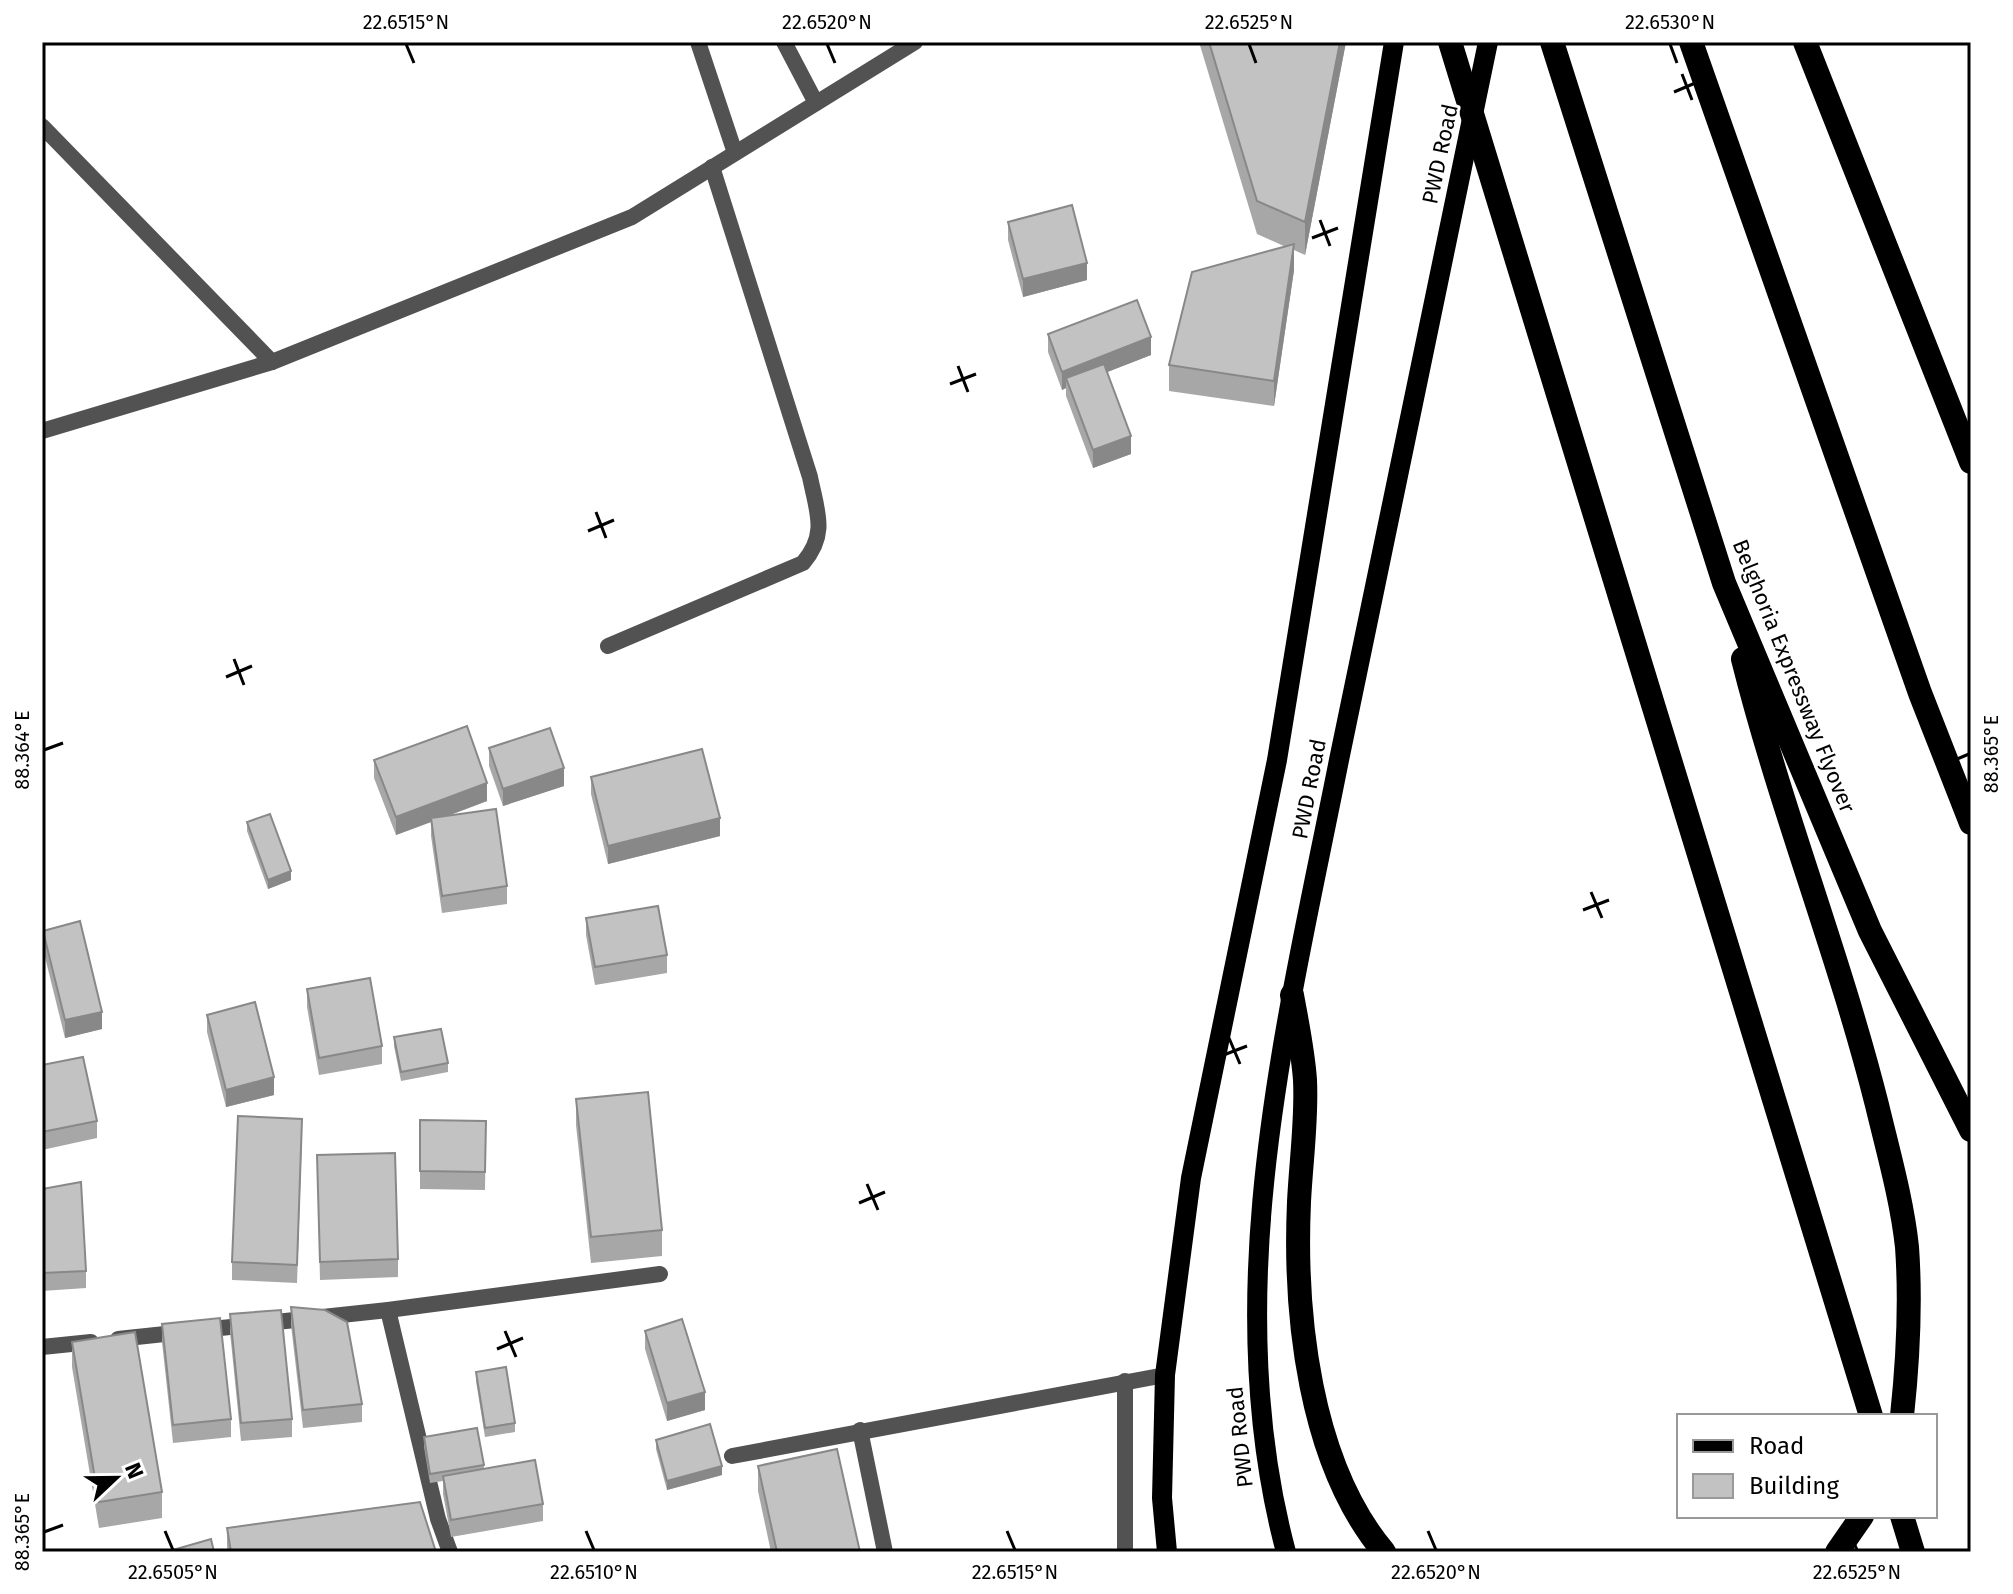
<svg xmlns="http://www.w3.org/2000/svg" width="2013" height="1594" viewBox="0 0 2013 1594" font-family="'Fira Sans',sans-serif">
<style>
.lines{fill:none;stroke-linecap:round;stroke-linejoin:round}
.service{stroke:#525252;stroke-width:16}
.minor{stroke:#525252;stroke-width:16}
.tertiary{stroke:#525252;stroke-width:16}
.primary{stroke:#000;stroke-width:20}
.motorway{stroke:#000;stroke-width:24}
.wall{fill:#a7a7a7}
.shaded-wall{fill:#888}
.building{fill:#c2c2c2;stroke:#888;stroke-width:2}
.ticks{fill:none;stroke:#000;stroke-width:3}
.labels{text-anchor:middle;dominant-baseline:central;stroke-width:6;stroke-linejoin:round;paint-order:stroke}
.street-label{font-size:22px;fill:#000;stroke:#fff}
.neatline{fill:none;stroke:#000;stroke-width:3}
.ticks-label{font-size:20px;text-anchor:middle;fill:#000}
</style>
<rect width="100%" height="100%" fill="#fff"/>
<g class="lines">
<g class="service">
<path d="M698,42L735,153"/>
<path d="M784,42L816,103"/>
<path d="M42,126L272,362"/>
</g>
<g class="minor">
<path d="M608,646L803,563C828,534 817,512 810,477L712,167"/>
<path d="M388,1310L438,1519L450,1552"/>
<path d="M118,1339L388,1310L660,1274"/>
<path d="M42,1347L91,1342"/>
<path d="M1125,1381V1552"/>
<path d="M860,1430L885,1552"/>
<path d="M732,1456L1165,1375"/>
</g>
<path class="tertiary" d="M42,431L272,362L632,217L915,42"/>
<g class="primary">
<path d="M1167,1552L1162,1498L1165,1375L1191,1178L1277,760L1394,42"/>
<path d="M1286,1552C1216,1291 1288,1018 1339,760C1387,520 1438,281 1488,42"/>
</g>
<g class="motorway">
<path d="M1450,42L1871,1416"/>
<path d="M1552,42L1724,583L1870,931L1971,1130"/>
<path d="M1691,42L1920,693L1971,823"/>
<path d="M1805,42L1971,462"/>
<path d="M1743,659C1781,810 1839,954 1877,1105C1888,1151 1902,1200 1907,1247C1911,1303 1908,1360 1902,1416"/>
<path d="M1292,995C1297,1023 1303,1051 1305,1080C1307,1120 1301,1161 1299,1202C1294,1314 1309,1463 1384,1552"/>
<path d="M1902,1516L1913,1552"/>
<path d="M1837,1552L1862,1516"/>
</g>
</g>
<g class="wall">
<path d="M1199,42H1346L1305,255L1294,250V270L1274,406L1169,391V365L1286,247L1257,234Z"/>
<path d="M1008,222L1087,280L1023,297L1008,240Z"/>
<path d="M1048,334L1151,355L1107,372L1131,454L1093,468L1066,396V388L1062,390L1048,352Z"/>
<path d="M489,748L564,786L503,806L489,766Z"/>
<path d="M374,760L487,801L448,816L507,886V904L442,913L431,836V822L396,835L374,778Z"/>
<path d="M591,777L720,836L608,864L591,794Z"/>
<path d="M247,822L291,880L268,889L247,831Z"/>
<path d="M586,918L667,955V973L595,985L586,935Z"/>
<path d="M43,931L102,1029L65,1038L43,949Z"/>
<path d="M307,989L382,1046V1064L319,1075L307,1007Z"/>
<path d="M207,1015L274,1095L226,1107L207,1032Z"/>
<path d="M394,1037L448,1063V1072L401,1081L394,1046Z"/>
<path d="M42,1065L97,1121V1138L42,1150Z"/>
<path d="M576,1099L662,1230V1256L591,1263L576,1125Z"/>
<path d="M420,1120L486,1121L485,1190L420,1189Z"/>
<path d="M302,1137L297,1283L232,1280V1262Z"/>
<path d="M317,1155L398,1259V1277L320,1280Z"/>
<path d="M42,1189L86,1271V1288L42,1291Z"/>
<path d="M291,1307L362,1404V1422L303,1428L291,1325Z"/>
<path d="M230,1314L292,1419V1437L241,1441L230,1332Z"/>
<path d="M162,1324L231,1419V1437L173,1443L162,1342Z"/>
<path d="M645,1331L705,1410L667,1421L645,1349Z"/>
<path d="M72,1342L162,1492V1518L99,1528L72,1367Z"/>
<path d="M476,1372L515,1423V1432L485,1437L476,1381Z"/>
<path d="M424,1437L484,1465V1469L543,1504V1521L451,1537L443,1494V1481L430,1483L424,1447Z"/>
<path d="M656,1440L722,1475L667,1490L656,1449Z"/>
<path d="M758,1466L860,1552H771L758,1491Z"/>
<path d="M227,1528L436,1552H227Z"/>
</g>
<g class="shaded-wall">
<path d="M1340,42H1346L1305,255V222Z"/>
<path d="M1294,244V270L1274,406V381Z"/>
<path d="M1087,263V280L1023,297V279Z"/>
<path d="M1151,337V355L1069,387L1066,378V388L1062,390V372Z"/>
<path d="M1131,436V454L1093,468V450Z"/>
<path d="M564,768V786L503,806V789Z"/>
<path d="M487,783V801L396,835V817Z"/>
<path d="M720,818V836L608,864V846Z"/>
<path d="M291,871V880L268,889V880Z"/>
<path d="M102,1012V1029L65,1038V1020Z"/>
<path d="M274,1077V1095L226,1107V1090Z"/>
<path d="M705,1392V1410L667,1421V1403Z"/>
<path d="M722,1466V1475L667,1490V1481Z"/>
</g>
<g class="building">
<path d="M1209,42H1340L1305,222L1257,201Z"/>
<path d="M1072,205L1087,263L1023,279L1008,222Z"/>
<path d="M1294,244L1274,381L1169,365L1192,272Z"/>
<path d="M1137,300L1151,337L1062,372L1048,334Z"/>
<path d="M1104,364L1131,436L1093,450L1066,378Z"/>
<path d="M467,726L487,783L396,817L374,760Z"/>
<path d="M550,728L564,768L503,789L489,748Z"/>
<path d="M702,749L720,818L608,846L591,777Z"/>
<path d="M496,809L507,886L442,896L431,818Z"/>
<path d="M270,814L291,871L268,880L247,822Z"/>
<path d="M658,906L667,955L595,967L586,918Z"/>
<path d="M80,921L102,1012L65,1020L43,931Z"/>
<path d="M370,978L382,1046L319,1058L307,989Z"/>
<path d="M255,1002L274,1077L226,1090L207,1015Z"/>
<path d="M441,1029L448,1063L401,1072L394,1037Z"/>
<path d="M83,1057L97,1121L42,1132V1065Z"/>
<path d="M648,1092L662,1230L591,1237L576,1099Z"/>
<path d="M238,1116L302,1119L297,1265L232,1262Z"/>
<path d="M420,1120L486,1121L485,1172L420,1171Z"/>
<path d="M395,1153L398,1259L320,1262L317,1155Z"/>
<path d="M81,1182L86,1271L42,1273V1189Z"/>
<path d="M291,1307L325,1310L347,1322L362,1404L303,1410Z"/>
<path d="M281,1310L292,1419L241,1423L230,1314Z"/>
<path d="M220,1318L231,1419L173,1425L162,1324Z"/>
<path d="M682,1319L705,1392L667,1403L645,1331Z"/>
<path d="M135,1332L162,1492L99,1502L72,1342Z"/>
<path d="M506,1367L515,1423L485,1428L476,1372Z"/>
<path d="M710,1424L722,1466L667,1481L656,1440Z"/>
<path d="M477,1428L484,1465L430,1474L424,1437Z"/>
<path d="M837,1449L860,1552H777L758,1466Z"/>
<path d="M535,1460L543,1504L451,1520L443,1476Z"/>
<path d="M420,1502L436,1552H231L227,1528Z"/>
<path d="M211,1539L214,1552H166Z"/>
</g>
<path class="ticks" d="M406,44L414,63M827,44L835,63M1249,44L1256,63M1670,44L1677,63M1682,74L1692,100M1674,92L1700,81M1320,220L1330,246M1312,238L1338,228M958,366L968,392M950,384L976,374M596,512L606,538M588,531L614,520M234,659L244,685M226,677L252,666M44,750L63,743M1950,762L1969,754M1591,892L1602,918M1583,910L1609,900M1229,1038L1240,1064M1221,1056L1247,1046M867,1184L878,1210M859,1203L885,1192M505,1331L516,1357M497,1349L523,1338M165,1531L173,1550M586,1531L594,1550M1007,1531L1015,1550M1428,1531L1436,1550M1849,1531L1857,1550M44,1532L63,1525"/>
<g class="labels">
<g class="street-label">
<text transform="translate(1440 154) rotate(-78)">PWD Road</text>
<text transform="translate(1794 676) rotate(68)">Belghoria Expressway Flyover</text>
<text transform="translate(1309 789) rotate(-79)">PWD Road</text>
<text transform="translate(1240 1437) rotate(-96)">PWD Road</text>
</g>
</g>
<rect width="2013" height="1594" fill="none" stroke="#ffffff" stroke-width="88"/>
<rect x="1677" y="1414" width="260" height="104" fill="#ffffff" stroke="#999999" stroke-width="2"/>
<rect x="1693" y="1440" width="40" height="12" fill="#000000" stroke="#999999" stroke-width="2"/>
<text x="1749" y="1454" font-size="24" fill="#000000">Road</text>
<rect x="1693" y="1474" width="40" height="24" fill="#c2c2c2" stroke="#999999" stroke-width="2"/>
<text x="1749" y="1494" font-size="24" fill="#000000">Building</text>
<g transform="translate(116 1478) rotate(68)" stroke="#ffffff" stroke-width="6" paint-order="stroke">
<path d="M0-6L14 30L0 20L-14 30Z" fill="#000000"/>
<text y="-12" font-size="22" font-weight="bold" text-anchor="middle" fill="#000000">N</text>
</g>
<rect x="44" y="44" width="1925" height="1506" class="neatline"/>
<g class="ticks-label">
<text x="406" y="29">22.6515°N</text>
<text x="827" y="29">22.6520°N</text>
<text x="1249" y="29">22.6525°N</text>
<text x="1670" y="29">22.6530°N</text>
<text transform="translate(22 750) rotate(-90)" y="7">88.364°E</text>
<text transform="translate(1991 754) rotate(-90)" y="7">88.365°E</text>
<text transform="translate(22 1532) rotate(-90)" y="7">88.365°E</text>
<text x="173" y="1579">22.6505°N</text>
<text x="594" y="1579">22.6510°N</text>
<text x="1015" y="1579">22.6515°N</text>
<text x="1436" y="1579">22.6520°N</text>
<text x="1857" y="1579">22.6525°N</text>
</g>
</svg>
